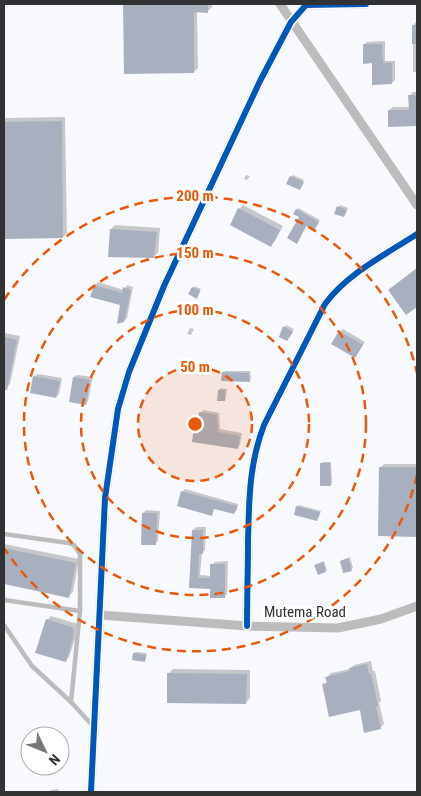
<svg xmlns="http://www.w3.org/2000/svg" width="421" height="796" viewBox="0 0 421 796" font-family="'Roboto Condensed',sans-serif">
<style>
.shadow{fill:#0003}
.building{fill:#a8b0c0}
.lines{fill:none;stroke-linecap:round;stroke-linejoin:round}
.lane{stroke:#bcbcbd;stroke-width:4.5}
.street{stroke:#bcbcbd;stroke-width:9}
.cycleway-casing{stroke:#fff;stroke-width:9}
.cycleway{stroke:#0057b8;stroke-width:6}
.ring{fill:none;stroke:#e8590c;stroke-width:2.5;stroke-dasharray:9 6}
.labels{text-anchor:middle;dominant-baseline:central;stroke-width:5;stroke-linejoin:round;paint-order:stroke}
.street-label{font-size:15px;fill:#313234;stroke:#fff}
.centre{fill:#e8590c;stroke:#fff;stroke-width:2.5}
.ring-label{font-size:15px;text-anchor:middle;font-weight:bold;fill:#e8590c;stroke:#fff;stroke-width:5;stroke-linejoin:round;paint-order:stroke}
</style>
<rect width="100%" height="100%" fill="#f7f9fc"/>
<g class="shadow">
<path d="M125,4H212V7L208,11H197L198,68L194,72H125Z"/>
<path d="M417,21V72H413V25Z"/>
<path d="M385,41V61H395V80L392,83L373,62L364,45L367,42Z"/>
<path d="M413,92H417V125L390,126L389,110L393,107H410V95Z"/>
<path d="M65,117L67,233L63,237L4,238V118Z"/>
<path d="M246,175L250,176L247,180L244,179Z"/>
<path d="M293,175L304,180L301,187L291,177Z"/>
<path d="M243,205L283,226L275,241L271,245L239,209Z"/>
<path d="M340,205L348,208L344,216L339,207Z"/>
<path d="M298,208L320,220L315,228L307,225L298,241L301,217L297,209Z"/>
<path d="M115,225L160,228L158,253L154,257L111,229Z"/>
<path d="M98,282L124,290L127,285L133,287L127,318L124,321L122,304L95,285Z"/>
<path d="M194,286L201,289L198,295L193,288Z"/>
<path d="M286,325L294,329L289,338L281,336Z"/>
<path d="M190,328L194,329L191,335L187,334Z"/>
<path d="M343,329L365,342L355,357L340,332Z"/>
<path d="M4,333L20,336L10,384L6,389L4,388Z"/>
<path d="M225,371H250L251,379L249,381L223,373Z"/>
<path d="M38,374L62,378L59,394L56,397L35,376Z"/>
<path d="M77,375L93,377L88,401L85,404L74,377Z"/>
<path d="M221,388L227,389L226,398L225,400L219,390Z"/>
<path d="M203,410L219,413L220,429L242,433L240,445L238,447L195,428L198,425L201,413Z"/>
<path d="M323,462H331L332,483L330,485L321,464Z"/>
<path d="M384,464H417V536L379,535L380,468Z"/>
<path d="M185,489L238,504L237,510L234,513L215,508L211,514L182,492Z"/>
<path d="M299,505L321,511L319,517L317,519L297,507Z"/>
<path d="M146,510L160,511L158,541L155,544L143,513Z"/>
<path d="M196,527H206L205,550L202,553L200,575L212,576V565L215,562L228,561L227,594L224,597L212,588L191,587L193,530Z"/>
<path d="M4,544L79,559L73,592L69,596L4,583Z"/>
<path d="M350,557L353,568L344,572L341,561Z"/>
<path d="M324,561L327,570L326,571L318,564Z"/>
<path d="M51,616L78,624L77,633L69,657L65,661L47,620Z"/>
<path d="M136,652L147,653L146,659L144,661L134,653Z"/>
<path d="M371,661L373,671H375L381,701L379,703L384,724L380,728L360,709L323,685L328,681L327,677L331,673L350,669L354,665Z"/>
<path d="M173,669L250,670V698L246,703L169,673Z"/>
<path d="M58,789L59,792H50L51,790Z"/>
</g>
<g class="building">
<path d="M123,4H208V13L194,12V73L124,74Z"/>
<rect x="412" y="25" width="5" height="19"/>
<path d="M363,44H382L383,63H392V84L372,85V63L363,64Z"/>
<path d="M408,95H417V126L388,127V110H409Z"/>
<path d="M62,121L63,238L4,239V122Z"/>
<path d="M290,176L304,182L300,190L286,184Z"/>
<path d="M337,206L347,210L344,217L334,214Z"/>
<path d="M238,208L280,230L271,247L230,225Z"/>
<path d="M296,209L319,222L314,231L306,226L297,244L287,238L299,217L293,214Z"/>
<path d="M110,229L157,232L154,258L108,257Z"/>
<path d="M417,268V307L406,315L388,290Z"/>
<path d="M94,285L122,293L123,287L131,290L124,322L117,324L120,305L90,297Z"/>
<path d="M192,287L200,291L197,299L188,294Z"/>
<path d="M283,326L293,332L287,341L279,337Z"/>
<path d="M339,331L363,345L355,358L331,344Z"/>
<path d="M4,337L17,340L7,390H4Z"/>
<path d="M222,372L249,373L250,382L221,381Z"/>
<path d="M33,376L60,381L56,398L30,393Z"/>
<path d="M73,377L90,380L86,405L69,402Z"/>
<path d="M218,390H225V401H217Z"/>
<path d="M199,412L217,415L218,432L240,436L238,449L192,442L194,427L197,428Z"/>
<path d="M320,463H330L331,486H320Z"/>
<path d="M379,467H417V537L378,536Z"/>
<path d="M181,491L237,506L234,514L214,509L212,516L177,506Z"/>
<path d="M296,506L320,512L317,521L294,515Z"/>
<path d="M142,513H157L156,545H141Z"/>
<path d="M192,530H203V554H199L198,578H210V564H225V598H210V589L189,588Z"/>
<path d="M4,548L76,563L69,598L4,584Z"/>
<path d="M348,558L352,571L343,573L340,561Z"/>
<path d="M323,562L326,572L318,575L314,565Z"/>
<path d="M46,619L74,628L73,638L66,662L35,653Z"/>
<path d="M133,653L146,655L145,662L132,660Z"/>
<path d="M367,664L369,674H371L378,706L376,707L381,729L364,733L360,710L329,717L322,684L327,683L325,677L350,671L349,668Z"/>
<path d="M167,673L247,674L246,704L167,703Z"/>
</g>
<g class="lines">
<g class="lane">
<path d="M4,534L69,543L74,545L80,554V611L71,702"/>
<path d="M4,600L80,611"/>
<path d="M4,625L32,666L71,702L93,726"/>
</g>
<g class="street">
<path d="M280,4L417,205"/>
<path d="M100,615L247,626L338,628L381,619L417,606"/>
<path d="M247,626C247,598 248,570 248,542C249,501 249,464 264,425L325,304C348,273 385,255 417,234"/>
<path d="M91,792L105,498L118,409L129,372L164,286L260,81L291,22L306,5L366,4"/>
</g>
<defs>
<g id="cycleway">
<path d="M247,626C247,598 248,570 248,542C249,501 249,464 264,425L325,304C348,273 385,255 417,234"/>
<path d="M91,792L105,498L118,409L129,372L164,286L260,81L291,22L306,5L366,4"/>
</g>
</defs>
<use href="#cycleway" class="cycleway-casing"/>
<use href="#cycleway" class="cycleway"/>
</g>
<circle cx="195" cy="424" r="57" fill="#e8590c" fill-opacity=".12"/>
<g class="ring">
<circle cx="195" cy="424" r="57"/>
<circle cx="195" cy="424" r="114"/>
<circle cx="195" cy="424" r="171"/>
<path d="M417 475A228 228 0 0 1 4 548M4 300A228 228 0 0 1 417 373"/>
</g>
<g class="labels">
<g class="street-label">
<text x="305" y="612">Mutema Road</text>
</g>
</g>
<circle cx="195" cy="424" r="8" class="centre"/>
<g class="ring-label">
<text x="195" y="201">200 m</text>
<text x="195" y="258">150 m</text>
<text x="195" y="315">100 m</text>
<text x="195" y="372">50 m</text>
</g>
<rect width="421" height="796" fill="none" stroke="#313234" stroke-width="10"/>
<g transform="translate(45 751) rotate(133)"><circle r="24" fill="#ffffff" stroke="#adadae"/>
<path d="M0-4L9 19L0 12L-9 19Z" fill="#76787a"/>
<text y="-8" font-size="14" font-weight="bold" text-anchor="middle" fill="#313234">N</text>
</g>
</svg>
